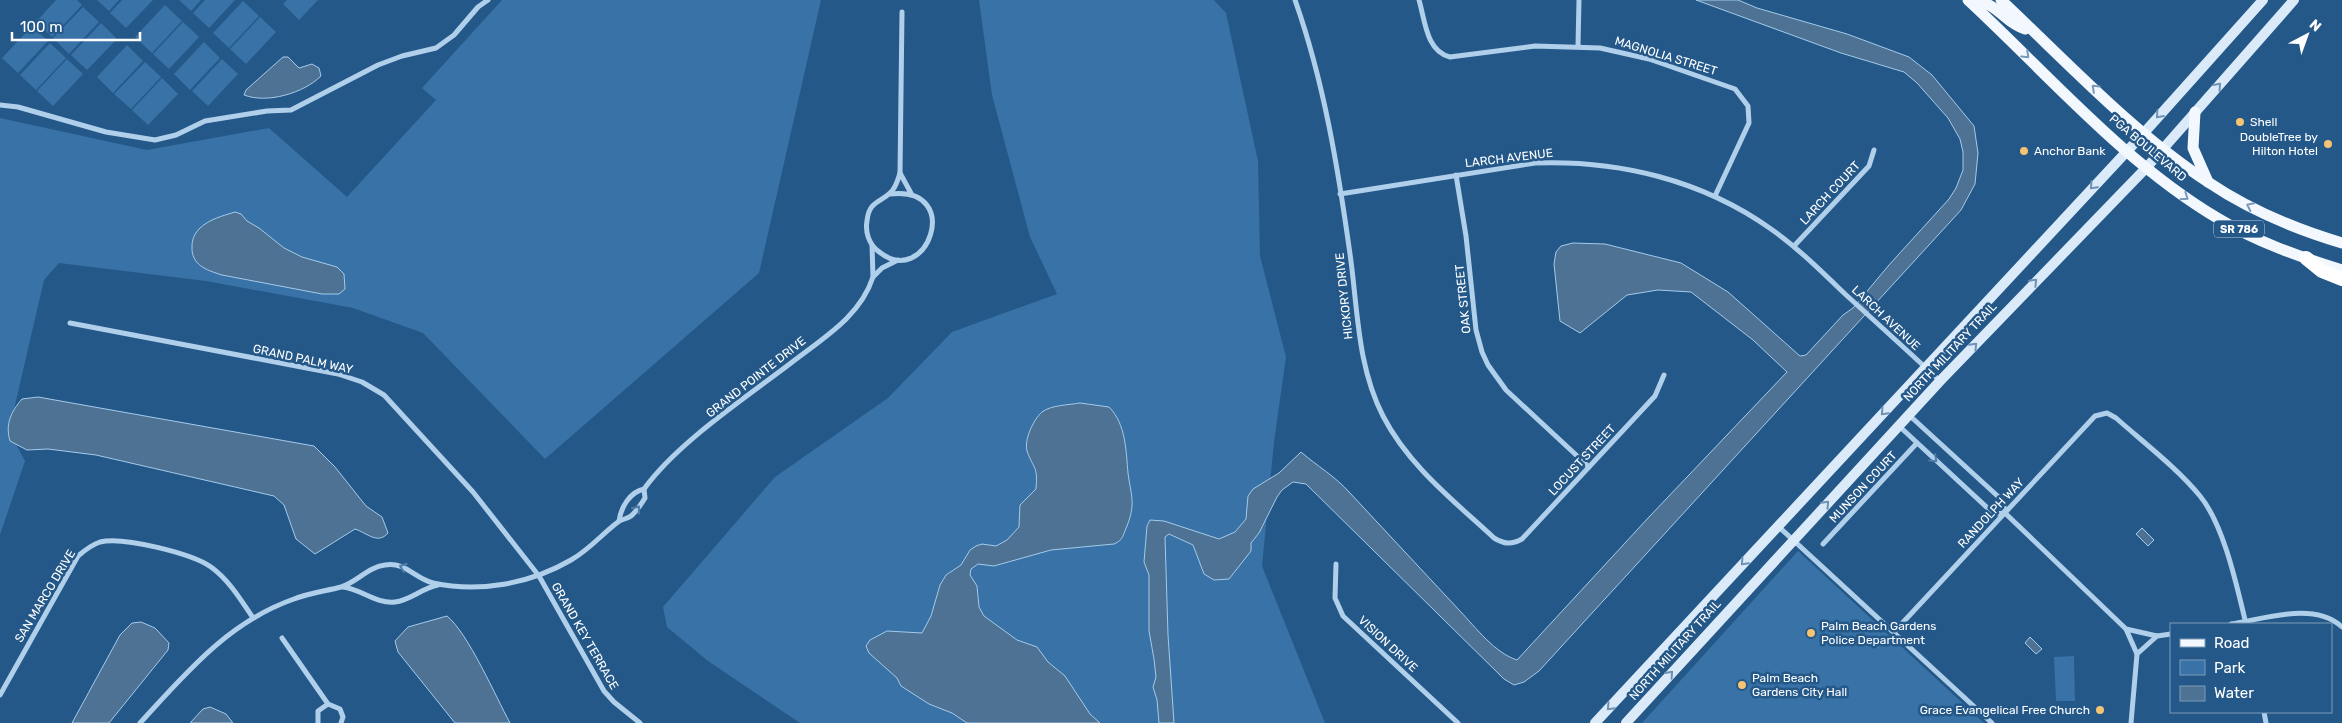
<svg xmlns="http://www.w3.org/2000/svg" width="2342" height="723" viewBox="0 0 2342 723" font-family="Rubik,sans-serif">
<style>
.green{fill:#3872a6}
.water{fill:#4d7294;stroke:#a4cbeb}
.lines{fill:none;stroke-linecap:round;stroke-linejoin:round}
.minor{stroke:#b0cfea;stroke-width:5}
.secondary{stroke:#daeaf8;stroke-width:10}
.primary{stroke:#f3f8fe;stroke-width:11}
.motorway{stroke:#fff;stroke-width:14}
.oneway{stroke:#7798b8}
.oneway2{stroke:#6d92b5}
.oneway3{stroke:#4e7ca6}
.poi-dot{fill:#f4c473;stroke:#245889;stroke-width:2}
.labels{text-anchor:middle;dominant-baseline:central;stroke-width:5;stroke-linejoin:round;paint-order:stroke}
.shield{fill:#245889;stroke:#bdcddc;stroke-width:1}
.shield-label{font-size:11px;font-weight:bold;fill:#fff}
.street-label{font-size:12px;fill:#fff;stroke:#245889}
.poi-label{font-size:12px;fill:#fff;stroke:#245889;text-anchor:start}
</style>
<rect width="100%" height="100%" fill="#245889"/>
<g class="green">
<path d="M56,0H77L82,5L52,37L36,22Z"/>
<path d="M97,0H119L109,11Z"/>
<path d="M122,0H153L126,28L110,13Z"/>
<path d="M179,0H201L191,11Z"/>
<path d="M205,0H235L209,28L193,13Z"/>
<path d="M287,0H318L299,20L283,4Z"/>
<path d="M502,0H821L759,273L545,459L423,333L353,308L206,281L59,263L44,280L9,431L25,461L0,535V118L147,150L269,128L347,197L436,100L422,88Z"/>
<path d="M979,0H1214L1226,13L1258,161L1260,256L1286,357L1274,442L1262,566L1325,723H800L708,661L667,627L663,607L775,477L888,398L952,332L1057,294L1030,237L992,95Z"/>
<path d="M243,1L259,16L229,48L213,33Z"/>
<path d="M165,5L182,21L152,53L135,37Z"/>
<path d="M83,7L99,22L69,54L53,38Z"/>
<path d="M260,17L276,32L246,64L230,49Z"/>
<path d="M183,22L199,37L169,69L153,54Z"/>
<path d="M101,23L117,39L87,70L71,55Z"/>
<path d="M32,26L48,41L18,73L2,58Z"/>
<path d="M204,42L220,58L190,90L174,74Z"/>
<path d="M50,43L66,58L36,90L20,75Z"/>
<path d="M127,45L143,61L113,93L97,77Z"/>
<path d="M67,59L83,74L53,106L37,91Z"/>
<path d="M222,59L238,74L208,106L192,91Z"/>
<path d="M145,62L161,77L131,109L114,94Z"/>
<path d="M162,78L178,94L148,125L132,110Z"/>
<path d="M1798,551L1984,723H1642Z"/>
<path d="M2074,656L2075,701H2056L2054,657Z"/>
</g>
<g class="water">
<path d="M1696,0H1738L1757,8L1847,34L1909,57L1932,75L1974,126L1978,153L1975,184L1961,210L1539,671L1524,682L1514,685L1504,679L1306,484L1293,482L1282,490L1277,497L1259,533L1251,543V551L1229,579L1214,580L1204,574L1193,545L1169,534L1165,537L1168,635L1174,723H1159L1157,700L1153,687L1156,677L1154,659L1149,631V575L1144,562L1147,526L1150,520L1164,521L1219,539L1235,532L1246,519L1248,496L1253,489L1279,473L1301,452C1317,466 1335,476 1350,493C1387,532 1423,572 1460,611C1476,628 1495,653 1517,660L1649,517L1787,372L1753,340L1691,292L1658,290L1627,295L1580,333L1560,321L1554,264L1556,252L1561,246L1573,243L1605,244L1681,263L1728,292L1800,356L1806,355L1843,315L1853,308L1889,265L1949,199L1956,188L1963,170V152L1960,139L1948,118L1917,83L1904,72L1841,53Z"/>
<path d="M283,57H288L299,68L312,64L319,68L321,76C304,93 267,104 244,95L246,90Z"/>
<path d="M235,212L241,214L247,221L259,228L284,248L302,257L337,267L344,274L345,289L339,294H322L222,275C206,270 191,265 192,246C192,239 195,233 200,228C210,219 222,216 235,212Z"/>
<path d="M38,397L314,446L335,467L366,506L382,517L388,533C378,545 367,533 355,529L315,554L296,539L284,505L274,496L96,455L48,449L27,450L10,441C5,424 11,412 22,399Z"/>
<path d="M1080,403L1109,407C1126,424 1126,451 1128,473C1131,496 1136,503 1127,526C1123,534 1124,540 1114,544L1051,550L994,566L978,564L971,569L970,575L977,586L979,607L984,616L1017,640L1037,647L1048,662L1065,676L1090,714L1100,723H967L952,713L929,704L901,686L897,678L869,653L866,646L870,640L887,631L922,633L931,616L940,585L946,575L961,565L970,550L976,546L982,544L996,546L1007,540L1019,527L1020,505L1036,489C1038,466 1034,470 1027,451C1024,440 1033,420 1042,412C1051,405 1069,405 1080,403Z"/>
<path d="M2142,528L2154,540L2148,546L2136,534Z"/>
<path d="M447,616C468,633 496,697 510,723H455L398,652L395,641L408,627Z"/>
<path d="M141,622L155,628L169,643L168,650L109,723H72L120,635L132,623Z"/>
<path d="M2030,637L2042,649L2036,654L2025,643Z"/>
<path d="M210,707L226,714L233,723H190L203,709Z"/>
</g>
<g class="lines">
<g class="minor">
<path d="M1295,0C1324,82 1338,168 1350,254C1358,310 1357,365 1383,416C1408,465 1454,501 1494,538C1504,544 1511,545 1522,539L1655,396L1664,375"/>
<path d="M1419,0C1425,20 1426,51 1450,57L1535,46L1600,48L1649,59L1735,89L1748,106L1749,123L1715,196"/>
<path d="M1578,46L1579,0"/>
<path d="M0,105L18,107L106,132L155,140L176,135L205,121L267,111L291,110L378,65L402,56L436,48L454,35L478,7L488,0"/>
<path d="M900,173L902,12"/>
<path d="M1456,175L1466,236L1476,330L1482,352L1488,365L1506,390L1589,467"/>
<path d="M890,194C965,185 927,292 878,251C869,244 865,232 867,221C869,201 880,203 890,193C896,188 898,179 900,173L912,195"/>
<path d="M1340,194L1535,163C1619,160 1702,180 1771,229C1798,248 1821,271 1845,294C1877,323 1909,352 1940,381"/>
<path d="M872,245L873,277L882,268L898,260"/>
<path d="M1794,246L1869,166L1874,150"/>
<path d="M70,323L338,374L362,382L384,395L473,492L539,576L604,691L614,702L640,723"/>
<path d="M1909,415L2003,501L2005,513L2126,629L2157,636L2171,634"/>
<path d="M1899,426L1994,514L2005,513"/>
<path d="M619,521C621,507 630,492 644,489C677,443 745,398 791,363C823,338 860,317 873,277"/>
<path d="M1778,526L1992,723"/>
<path d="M1823,544L1917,443"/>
<path d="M1336,564L1335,598L1343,616L1458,723"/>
<path d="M343,587C361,589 376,604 395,602C411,600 422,588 438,585"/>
<path d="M2231,624C2265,619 2314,601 2342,627"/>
<path d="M2126,629L2137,654"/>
<path d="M1894,632L2095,416L2107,413L2116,418C2143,442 2177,468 2200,496C2224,525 2237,587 2246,624"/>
<path d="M282,638L328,704"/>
<path d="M0,695L78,556C85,550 91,545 100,542C123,536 193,554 211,567C229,580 241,600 253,618"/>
<path d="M2264,712L2266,723"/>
<path d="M140,723C186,673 228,622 294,599C309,593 326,591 341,587C357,582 368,567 385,565C405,561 415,579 433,583C479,593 530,584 571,560C589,550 602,534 618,522C622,519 627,519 631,516C637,511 641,504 645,498L644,489"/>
<path d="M318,723V711L328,704L340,709L343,717L341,723"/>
<path d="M2131,723L2137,654L2157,636"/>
</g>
<g class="secondary">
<path d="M1595,723L2143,134L2263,0"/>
<path d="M1626,723L1940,381L2147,167L2294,0"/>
</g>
<g class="primary">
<path d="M1968,0C2049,75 2124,163 2219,219C2257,242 2300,257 2342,270"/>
<path d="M1972,0C1999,3 2003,22 2025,29"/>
<path d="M2001,0C2066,61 2133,133 2208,182C2248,209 2295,229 2342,243"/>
<path d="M2195,112L2193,148L2208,182"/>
</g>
<path class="motorway" d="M2306,258L2322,271L2342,279"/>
</g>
<defs><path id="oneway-chevron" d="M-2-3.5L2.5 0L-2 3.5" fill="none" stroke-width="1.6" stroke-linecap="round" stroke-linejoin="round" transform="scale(1.25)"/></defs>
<g class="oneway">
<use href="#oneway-chevron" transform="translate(2026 55) rotate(44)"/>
<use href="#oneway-chevron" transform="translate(2095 88) rotate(-137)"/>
<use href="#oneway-chevron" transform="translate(2185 197) rotate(34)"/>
<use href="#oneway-chevron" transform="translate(2250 206) rotate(-154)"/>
</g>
<g class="oneway2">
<use href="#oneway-chevron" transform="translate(2218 86) rotate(-48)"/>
<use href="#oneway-chevron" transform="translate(2159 115) rotate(132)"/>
<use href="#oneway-chevron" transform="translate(2093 186) rotate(133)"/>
<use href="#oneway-chevron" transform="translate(2034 282) rotate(-46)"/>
<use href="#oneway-chevron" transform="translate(1974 346) rotate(-46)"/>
<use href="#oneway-chevron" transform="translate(1884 412) rotate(133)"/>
<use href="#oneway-chevron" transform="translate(1826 504) rotate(-47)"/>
<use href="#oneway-chevron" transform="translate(1744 562) rotate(133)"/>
<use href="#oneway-chevron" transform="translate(1670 674) rotate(-48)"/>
<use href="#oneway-chevron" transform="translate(1610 707) rotate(133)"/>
</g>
<g class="oneway3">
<use href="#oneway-chevron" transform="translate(1934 459) rotate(43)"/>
<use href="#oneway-chevron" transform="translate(637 509) rotate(-51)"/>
<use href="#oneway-chevron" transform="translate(403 567) rotate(-160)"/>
</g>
<g class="poi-dot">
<circle cx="2240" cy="122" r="5"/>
<circle cx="2328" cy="144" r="5"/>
<circle cx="2024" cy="151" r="5"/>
<circle cx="1811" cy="633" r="5"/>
<circle cx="1742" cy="685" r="5"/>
<circle cx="2100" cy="710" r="5"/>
</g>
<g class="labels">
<rect class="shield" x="2214" y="220.5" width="50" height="17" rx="4"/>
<g class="shield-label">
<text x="2239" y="229">SR 786</text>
</g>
<g class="street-label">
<text transform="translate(1666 56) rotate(17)">MAGNOLIA STREET</text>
<text transform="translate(2148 148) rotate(40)">PGA BOULEVARD</text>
<text transform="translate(1509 158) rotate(-7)">LARCH AVENUE</text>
<text transform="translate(1830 193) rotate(-47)">LARCH COURT</text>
<text transform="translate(1344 296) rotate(-96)">HICKORY DRIVE</text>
<text transform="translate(1463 299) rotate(-96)">OAK STREET</text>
<text transform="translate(1886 318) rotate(43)">LARCH AVENUE</text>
<text transform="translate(1950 352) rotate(-47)">NORTH MILITARY TRAIL</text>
<text transform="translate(303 359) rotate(12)">GRAND PALM WAY</text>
<text transform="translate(756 377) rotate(-38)">GRAND POINTE DRIVE</text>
<text transform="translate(1582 460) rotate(-47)">LOCUST STREET</text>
<text transform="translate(1863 487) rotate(-47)">MUNSON COURT</text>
<text transform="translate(1991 513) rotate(-47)">RANDOLPH WAY</text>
<text transform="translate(45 596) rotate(-59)">SAN MARCO DRIVE</text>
<text transform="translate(585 636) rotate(60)">GRAND KEY TERRACE</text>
<text transform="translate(1388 644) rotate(43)">VISION DRIVE</text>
<text transform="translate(1675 650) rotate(-48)">NORTH MILITARY TRAIL</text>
</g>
<g class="poi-label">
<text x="2250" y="122">Shell</text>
<text x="2318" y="137" text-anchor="end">DoubleTree by<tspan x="2318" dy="14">Hilton Hotel</tspan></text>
<text x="2034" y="151">Anchor Bank</text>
<text x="1821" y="626">Palm Beach Gardens<tspan x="1821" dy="14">Police Department</tspan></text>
<text x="1752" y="678">Palm Beach<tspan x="1752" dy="14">Gardens City Hall</tspan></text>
<text x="2090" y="710" text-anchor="end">Grace Evangelical Free Church</text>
</g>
</g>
<rect x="2170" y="623" width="162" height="90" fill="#245889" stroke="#7c9bb8"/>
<rect x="2180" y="639" width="25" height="8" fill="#f3f8fe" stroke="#7c9bb8"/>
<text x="2214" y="648" font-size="15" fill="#ffffff">Road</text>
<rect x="2180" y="660" width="25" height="15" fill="#3872a6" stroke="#7c9bb8"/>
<text x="2214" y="673" font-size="15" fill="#ffffff">Park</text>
<rect x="2180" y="686" width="25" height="15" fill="#4d7294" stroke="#7c9bb8"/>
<text x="2214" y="698" font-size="15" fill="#ffffff">Water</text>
<g transform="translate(2307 35) rotate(41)" stroke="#245889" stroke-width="4" paint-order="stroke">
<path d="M0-4L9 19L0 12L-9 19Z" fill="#ffffff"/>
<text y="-8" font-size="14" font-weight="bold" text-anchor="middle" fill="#ffffff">N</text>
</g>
<path d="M12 32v8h128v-8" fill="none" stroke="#ffffff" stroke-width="2.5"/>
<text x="20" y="32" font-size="15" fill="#ffffff" stroke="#245889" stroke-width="4" paint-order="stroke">100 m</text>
</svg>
